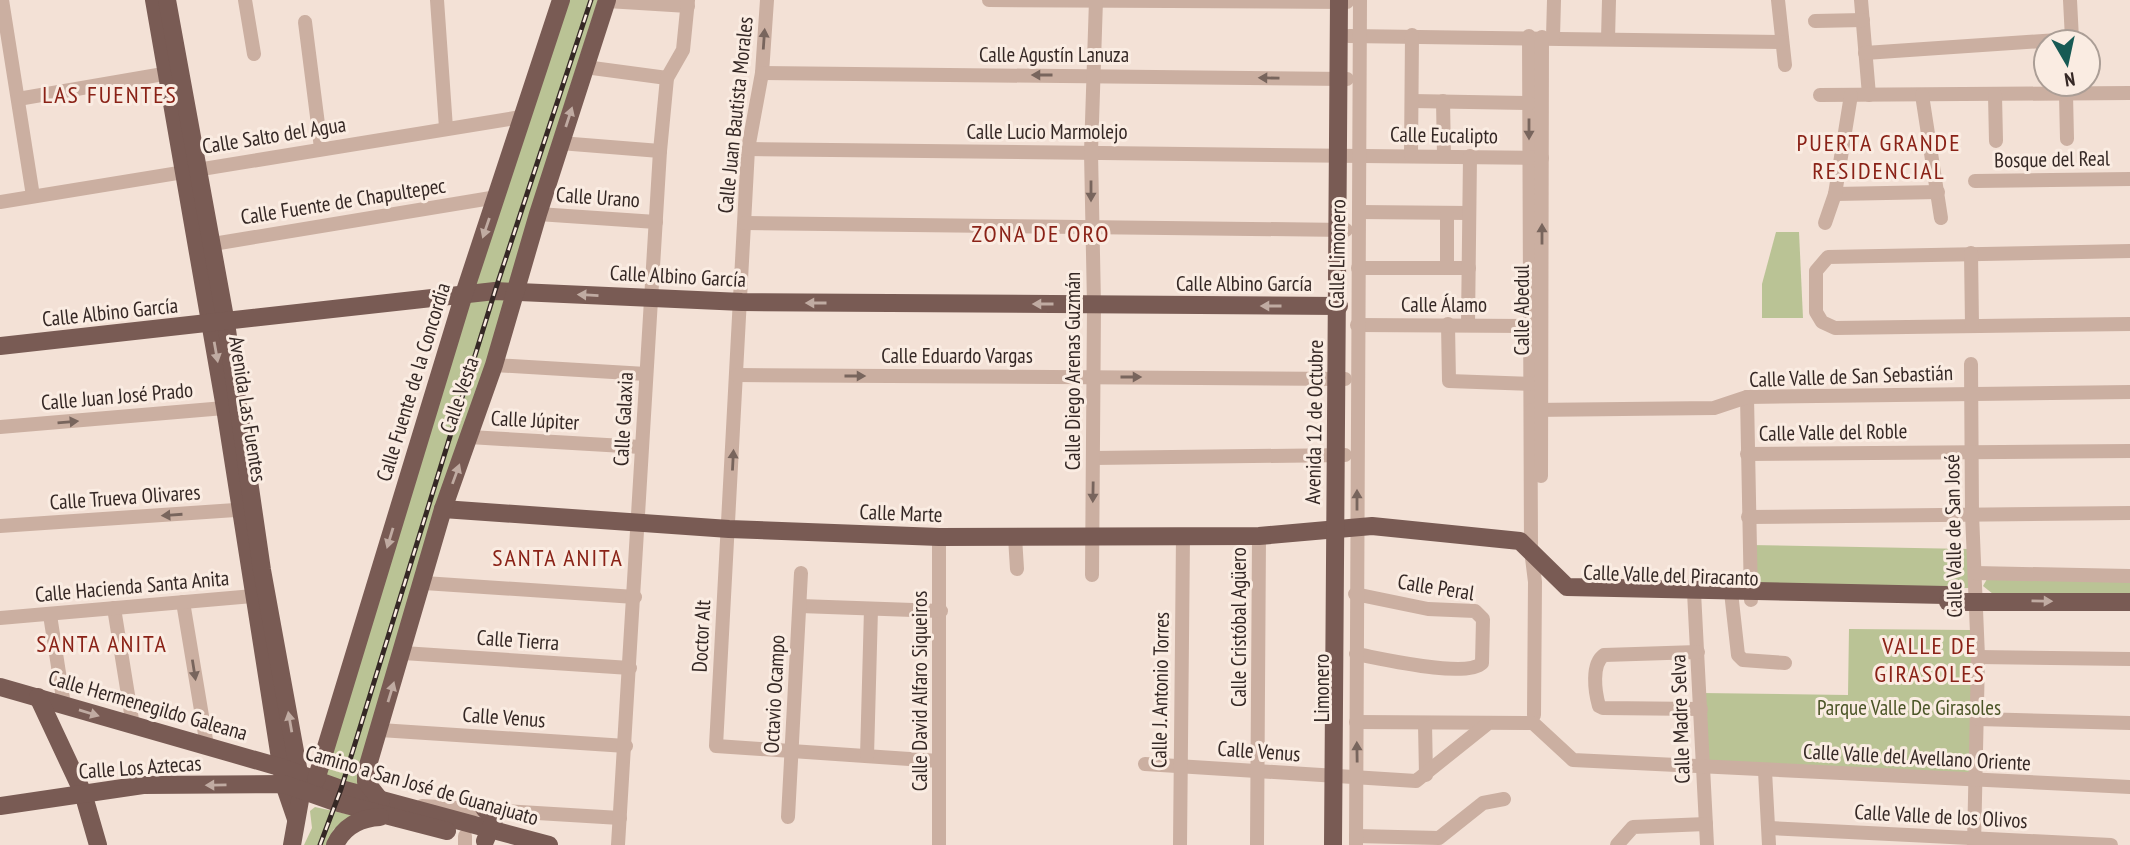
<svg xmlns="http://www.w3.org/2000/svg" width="2130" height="845" viewBox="0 0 2130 845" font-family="'PT Sans Narrow',sans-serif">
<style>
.green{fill:#bac395}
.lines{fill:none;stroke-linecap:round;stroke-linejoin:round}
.minor{stroke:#cbafa1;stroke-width:14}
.major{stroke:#795b54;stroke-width:18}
.rail-casing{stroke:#352825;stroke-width:5}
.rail{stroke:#faece2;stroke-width:2.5;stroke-dasharray:8;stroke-linecap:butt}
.oneway{fill:#78655d}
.oneway2{fill:#c0aba2}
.labels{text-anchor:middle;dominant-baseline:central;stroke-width:6;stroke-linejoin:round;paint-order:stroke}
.street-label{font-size:21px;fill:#352825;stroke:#faece2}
.park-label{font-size:21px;fill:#4b5527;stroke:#faece2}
.quarter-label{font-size:24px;letter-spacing:2px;fill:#8a2217;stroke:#faece2}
</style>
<rect width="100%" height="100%" fill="#f3e1d6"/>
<g class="green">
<path d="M567,0H598L552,143L511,286H470Z"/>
<path d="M1776,232H1799L1803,318H1762V284Z"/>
<path d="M506,298L362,775L357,787L325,778L468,301Z"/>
<path d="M1749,545L1969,549V588L1751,589Z"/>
<path d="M1987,579L2130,581V596L1993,594L1983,586Z"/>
<path d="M1849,629L1971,630L1973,775L1705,766L1702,693L1848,695Z"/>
<path d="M315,807L356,816L334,829L327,845H304L312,828L310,811Z"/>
</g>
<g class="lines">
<g class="minor">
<path d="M2,0L33,196"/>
<path d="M245,0L254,54"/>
<path d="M437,0L446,128"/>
<path d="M767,0L762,73L748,149L716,746L939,761"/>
<path d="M989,0L1347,2"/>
<path d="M1778,0L1785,65"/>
<path d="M1861,0L1869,95"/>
<path d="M607,1L688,6"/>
<path d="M1815,21L1863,20"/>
<path d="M305,22L321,148"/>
<path d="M1349,36L1781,42"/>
<path d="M1529,36L1531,550L1535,582L1534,715"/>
<path d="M1553,37L1554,0"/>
<path d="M1608,39L1609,0"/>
<path d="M1865,53L2072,39L2070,0"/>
<path d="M585,67L667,78"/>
<path d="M762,73L1347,79"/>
<path d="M2066,94L2067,139"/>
<path d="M1820,95L2130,93"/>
<path d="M1922,95L1941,218"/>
<path d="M1995,95L1996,141"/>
<path d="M18,99L175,72"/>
<path d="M1412,101L1529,103"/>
<path d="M1443,101L1444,156"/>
<path d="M560,143L660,151"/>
<path d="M748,149L1542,158"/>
<path d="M1411,155L1412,35"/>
<path d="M1975,181L2130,179"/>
<path d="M1835,194L1938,192"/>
<path d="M0,202L521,117"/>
<path d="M1359,212L1469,213"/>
<path d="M538,214L656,222"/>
<path d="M745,223L1346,230"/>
<path d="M1825,223L1835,194L1851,95"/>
<path d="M201,246L497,197"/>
<path d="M2130,251L1828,257L1816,271V312L1822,322L1835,328L2130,324"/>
<path d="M1971,253L1972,325"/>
<path d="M1358,268H1469"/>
<path d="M1447,268V213"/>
<path d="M1448,324L1449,381L1532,384"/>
<path d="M1468,324L1470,156"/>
<path d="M1357,325L1531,326"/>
<path d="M1971,364L1972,514L1978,657L1974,845"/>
<path d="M494,365L646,374"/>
<path d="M737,375L1345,379"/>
<path d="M1747,397L1751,600"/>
<path d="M1532,410L1714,408L1747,397L2130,392"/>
<path d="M0,427L236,407"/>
<path d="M469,437L641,447"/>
<path d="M1747,454L2130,451"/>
<path d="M1093,458L1345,455"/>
<path d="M1541,476L1542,37"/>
<path d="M1748,517L2130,513"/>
<path d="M0,526L250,509"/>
<path d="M939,537V845"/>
<path d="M1015,537L1017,569"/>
<path d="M1975,573L2130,576"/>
<path d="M1092,575L1094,305L1091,152L1096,0"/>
<path d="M424,583L635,597"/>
<path d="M1694,592L1707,845"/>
<path d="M1731,592L1738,655L1743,660L1785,663"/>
<path d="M1355,594L1428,609L1475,611L1483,619L1482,663C1466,679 1379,658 1356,654"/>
<path d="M183,602L207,746"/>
<path d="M800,606L941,611"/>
<path d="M114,608L133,726"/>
<path d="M50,615L64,705"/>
<path d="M0,618L264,595"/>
<path d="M1698,652L1604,655C1591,664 1595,692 1599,706L1603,708L1701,709"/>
<path d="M403,653L630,668"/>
<path d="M1978,657L2130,659"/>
<path d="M1978,719L2130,723"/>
<path d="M1356,722L1533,723L1573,760L2130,787"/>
<path d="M1425,724L1426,775"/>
<path d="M380,730L626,746"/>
<path d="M867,756L871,609"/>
<path d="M1145,764L1416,781L1486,725"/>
<path d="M1765,771L1769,845"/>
<path d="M422,806L620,818"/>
<path d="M788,817L801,573"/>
<path d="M1769,828L2111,845"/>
<path d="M465,836V845"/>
<path d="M1356,836L1439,838L1483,803L1504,799"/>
<path d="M618,845L660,151L667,78L683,50L688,0"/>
<path d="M1180,845L1183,536"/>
<path d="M1257,845L1259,536"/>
<path d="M1356,845L1360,0"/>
<path d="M1617,845L1633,827L1706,824"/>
</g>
<g class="major">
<path d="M154,0L225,408L284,784L296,819"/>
<path d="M167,0L226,323L262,570L299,773L302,789L292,845"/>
<path d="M0,346L495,291L742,302L1339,306"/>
<path d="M443,509L729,529L939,537L1259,536L1372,526L1520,541L1567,587L1946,595L1956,599"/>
<path d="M1948,602H2130"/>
<path d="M0,687L283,768L341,789L549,845"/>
<path d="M38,697L83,793L98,845"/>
<path d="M316,780L464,294L561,0"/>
<path d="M381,801L366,782V772L443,509L494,365L538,214L607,0"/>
<path d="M0,806L143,785L284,784L335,802L447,831"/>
<path d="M484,808L494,820L485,841"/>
<path d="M335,845C344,826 360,818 380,817"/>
<path d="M1333,845L1339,0"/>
</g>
<defs>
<path id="rail" d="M320,845L341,789L495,291L591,0"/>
</defs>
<use href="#rail" class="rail-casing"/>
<use href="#rail" class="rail"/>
</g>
<defs><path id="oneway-solid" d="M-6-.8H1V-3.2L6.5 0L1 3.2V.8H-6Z" transform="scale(1.75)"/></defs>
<g class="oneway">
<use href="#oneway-solid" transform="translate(764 39) rotate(-86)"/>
<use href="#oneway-solid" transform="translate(1042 75) rotate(-180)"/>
<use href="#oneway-solid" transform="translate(1269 78) rotate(-179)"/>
<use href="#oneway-solid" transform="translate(1529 129) rotate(90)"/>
<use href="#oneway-solid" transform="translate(1091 191) rotate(90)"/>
<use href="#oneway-solid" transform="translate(1542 234) rotate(-90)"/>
<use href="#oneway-solid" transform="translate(855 376)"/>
<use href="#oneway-solid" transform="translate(1131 377)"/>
<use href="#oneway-solid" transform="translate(68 422) rotate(-5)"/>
<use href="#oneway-solid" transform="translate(733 460) rotate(-87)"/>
<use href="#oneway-solid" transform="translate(1093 492) rotate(91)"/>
<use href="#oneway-solid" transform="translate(1357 500) rotate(-90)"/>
<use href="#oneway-solid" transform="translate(172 515) rotate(176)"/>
<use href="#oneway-solid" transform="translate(194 670) rotate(81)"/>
<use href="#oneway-solid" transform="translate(1357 752) rotate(-91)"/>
</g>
<g class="oneway2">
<use href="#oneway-solid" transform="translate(569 117) rotate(-72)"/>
<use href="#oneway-solid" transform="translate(486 228) rotate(109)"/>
<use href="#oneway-solid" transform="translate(588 295) rotate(-177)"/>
<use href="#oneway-solid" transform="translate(816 303) rotate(-180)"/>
<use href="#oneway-solid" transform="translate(1043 304) rotate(-180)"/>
<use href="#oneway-solid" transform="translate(1271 306) rotate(-180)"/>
<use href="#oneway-solid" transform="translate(216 352) rotate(80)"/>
<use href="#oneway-solid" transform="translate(456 474) rotate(-70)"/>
<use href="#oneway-solid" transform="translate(390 538) rotate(107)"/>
<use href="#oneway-solid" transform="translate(2042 601) rotate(1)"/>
<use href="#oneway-solid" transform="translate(391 692) rotate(-73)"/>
<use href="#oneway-solid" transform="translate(89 713) rotate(17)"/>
<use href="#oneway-solid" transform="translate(290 722) rotate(-100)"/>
<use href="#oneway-solid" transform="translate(216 785) rotate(179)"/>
</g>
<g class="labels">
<g class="street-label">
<text x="1054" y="54">Calle Agustín Lanuza</text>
<text transform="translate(735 115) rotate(-84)">Calle Juan Bautista Morales</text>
<text x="1047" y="131">Calle Lucio Marmolejo</text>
<text transform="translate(274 135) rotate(-9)">Calle Salto del Agua</text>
<text transform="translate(1444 135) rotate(1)">Calle Eucalipto</text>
<text transform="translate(2052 159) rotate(-1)">Bosque del Real</text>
<text transform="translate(598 197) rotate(4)">Calle Urano</text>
<text transform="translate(343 201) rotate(-9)">Calle Fuente de Chapultepec</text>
<text transform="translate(1337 254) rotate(-89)">Calle Limonero</text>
<text transform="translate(678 276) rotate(3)">Calle Albino García</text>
<text x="1244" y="283">Calle Albino García</text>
<text x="1444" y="304">Calle Álamo</text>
<text transform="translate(1521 310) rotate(-90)">Calle Abedul</text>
<text transform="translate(110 312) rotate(-6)">Calle Albino García</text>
<text x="957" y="355">Calle Eduardo Vargas</text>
<text transform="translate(1072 371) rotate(-90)">Calle Diego Arenas Guzmán</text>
<text transform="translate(1851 376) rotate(-2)">Calle Valle de San Sebastián</text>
<text transform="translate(413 382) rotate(-73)">Calle Fuente de la Concordia</text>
<text transform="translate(459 395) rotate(-71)">Calle Vesta</text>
<text transform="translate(117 396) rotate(-5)">Calle Juan José Prado</text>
<text transform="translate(248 409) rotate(81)">Avenida Las Fuentes</text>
<text transform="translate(623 419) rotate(-87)">Calle Galaxia</text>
<text transform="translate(535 420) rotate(3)">Calle Júpiter</text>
<text transform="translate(1314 422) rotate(-89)">Avenida 12 de Octubre</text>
<text transform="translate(1833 432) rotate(-1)">Calle Valle del Roble</text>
<text transform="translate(125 497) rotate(-4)">Calle Trueva Olivares</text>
<text transform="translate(901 513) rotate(2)">Calle Marte</text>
<text transform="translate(1953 536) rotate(-91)">Calle Valle de San José</text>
<text transform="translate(1671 575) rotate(2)">Calle Valle del Piracanto</text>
<text transform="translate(132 586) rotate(-5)">Calle Hacienda Santa Anita</text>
<text transform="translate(1436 587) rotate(9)">Calle Peral</text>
<text transform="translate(1238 627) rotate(-90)">Calle Cristóbal Agüero</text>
<text transform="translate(701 636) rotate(-87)">Doctor Alt</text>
<text transform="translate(518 640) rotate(4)">Calle Tierra</text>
<text transform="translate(1321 688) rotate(-90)">Limonero</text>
<text transform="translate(1160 690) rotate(-89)">Calle J. Antonio Torres</text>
<text transform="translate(919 691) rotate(-90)">Calle David Alfaro Siqueiros</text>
<text transform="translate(774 694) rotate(-87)">Octavio Ocampo</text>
<text transform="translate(148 705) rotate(16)">Calle Hermenegildo Galeana</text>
<text transform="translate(504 717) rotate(4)">Calle Venus</text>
<text transform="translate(1680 719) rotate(-92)">Calle Madre Selva</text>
<text transform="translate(1259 751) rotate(4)">Calle Venus</text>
<text transform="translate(1917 757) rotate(3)">Calle Valle del Avellano Oriente</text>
<text transform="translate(140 767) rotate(-4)">Calle Los Aztecas</text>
<text transform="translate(422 785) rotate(16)">Camino a San José de Guanajuato</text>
<text transform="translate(1941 816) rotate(3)">Calle Valle de los Olivos</text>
</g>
<g class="park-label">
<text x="1909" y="707">Parque Valle De Girasoles</text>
</g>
<g class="quarter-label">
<text x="110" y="94">LAS FUENTES</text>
<text x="1879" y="142">PUERTA GRANDE<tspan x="1879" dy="28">RESIDENCIAL</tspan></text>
<text x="1041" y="233">ZONA DE ORO</text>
<text x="558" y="557">SANTA ANITA</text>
<text x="102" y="643">SANTA ANITA</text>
<text x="1930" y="645">VALLE DE<tspan x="1930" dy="28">GIRASOLES</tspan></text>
</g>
</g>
<g transform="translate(2067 63) rotate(171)"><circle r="33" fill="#faece2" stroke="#ab9e96" stroke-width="2"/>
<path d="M0-5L12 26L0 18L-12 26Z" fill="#175a54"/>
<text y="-10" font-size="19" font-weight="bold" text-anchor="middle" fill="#352825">N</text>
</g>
</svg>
